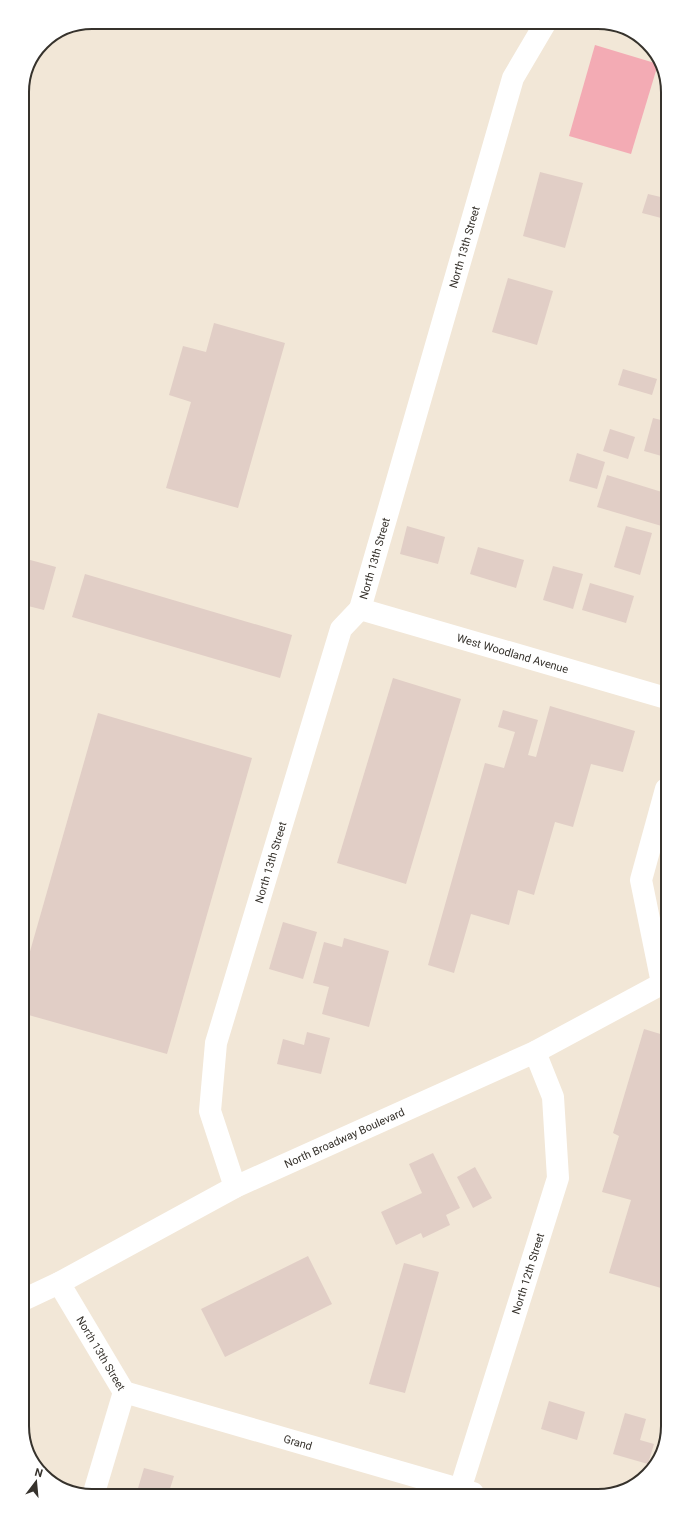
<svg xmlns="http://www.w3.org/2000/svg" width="690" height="1518" viewBox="0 0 690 1518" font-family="Roboto,sans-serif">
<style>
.green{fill:#f3abb4}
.building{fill:#e1cec6}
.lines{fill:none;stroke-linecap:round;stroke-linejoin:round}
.street{stroke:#fff;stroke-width:22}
.secondary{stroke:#fff;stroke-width:22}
.labels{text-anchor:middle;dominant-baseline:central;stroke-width:3;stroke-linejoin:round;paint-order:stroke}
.street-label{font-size:11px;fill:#36322c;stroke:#fff}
.rim{fill:none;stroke:#36322c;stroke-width:2}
</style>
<rect width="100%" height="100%" fill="#f2e7d7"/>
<path class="green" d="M595,45L658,64L631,154L569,136Z"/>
<g class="building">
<path d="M540,172L583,183L565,248L523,236Z"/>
<path d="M648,194L665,198V219L642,213Z"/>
<path d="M508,278L553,291L537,345L492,332Z"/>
<path d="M214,323L285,343L238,508L166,488L191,402L169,395L183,346L206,352Z"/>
<path d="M623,369L657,379L652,395L618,385Z"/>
<path d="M653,418L665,421V457L644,451Z"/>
<path d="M610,429L635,437L628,459L603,451Z"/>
<path d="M577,453L605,462L597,489L569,481Z"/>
<path d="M607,475L665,493V527L597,507Z"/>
<path d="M407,526L445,537L438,564L400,554Z"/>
<path d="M626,526L652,533L640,575L614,567Z"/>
<path d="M478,547L524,560L516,588L470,574Z"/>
<path d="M23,558L56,567L44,610L24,605Z"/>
<path d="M553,566L583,574L573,609L543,600Z"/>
<path d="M85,574L292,635L280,678L72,617Z"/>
<path d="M590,583L634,596L626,623L582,610Z"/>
<path d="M393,678L461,699L406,884L337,863Z"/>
<path d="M550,706L635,731L623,772L591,764L573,827L555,822L534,895L518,890L509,925L471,914L454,973L428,965L485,763L504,768L515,732L498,727L503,710L538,720L528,755L536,757Z"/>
<path d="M98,713L252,758L167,1054L25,1014V969Z"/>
<path d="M283,922L317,932L303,979L269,969Z"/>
<path d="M344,938L389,951L369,1027L322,1014L329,987L313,983L324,942L342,947Z"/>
<path d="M644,1029L667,1036L668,1290L609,1273L631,1200L602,1192L619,1136L613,1133Z"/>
<path d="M307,1032L330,1038L321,1074L277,1064L283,1039L304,1045Z"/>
<path d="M433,1153L460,1208L446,1215L450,1225L423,1238L421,1233L396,1245L381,1212L422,1193L409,1164Z"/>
<path d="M475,1167L492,1198L473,1208L457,1177Z"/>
<path d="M308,1256L332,1304L225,1357L201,1309Z"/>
<path d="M404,1263L439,1272L405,1393L369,1384Z"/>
<path d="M549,1401L585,1412L577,1440L541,1429Z"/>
<path d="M625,1413L646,1419L640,1440L654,1444L648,1464L613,1454Z"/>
<path d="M144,1468L174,1476L168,1495H136Z"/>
</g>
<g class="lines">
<g class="street">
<path id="s1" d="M360,609L666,698"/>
<path d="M662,983L641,880L666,789"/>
<path id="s2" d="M235,1187L210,1111L216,1043L341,629L360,609L513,78L546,22"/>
<path id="s3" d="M59,1283L124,1392L93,1496"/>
<path id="s4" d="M124,1392L473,1493"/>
<path id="s5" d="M459,1493L558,1178L553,1097L535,1052"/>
</g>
<path class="secondary" id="s6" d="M25,1299L59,1283L235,1187L535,1052L667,981"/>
</g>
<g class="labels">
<g class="street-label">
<text stroke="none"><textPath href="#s2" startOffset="985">North 13th Street</textPath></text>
<text stroke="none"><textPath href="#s2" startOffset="661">North 13th Street</textPath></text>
<text stroke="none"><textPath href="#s1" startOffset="159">West Woodland Avenue</textPath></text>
<text stroke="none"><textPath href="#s2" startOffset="337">North 13th Street</textPath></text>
<text stroke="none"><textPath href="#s6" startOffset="358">North Broadway Boulevard</textPath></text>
<text stroke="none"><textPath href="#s5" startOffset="230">North 12th Street</textPath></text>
<text stroke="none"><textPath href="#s3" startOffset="82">North 13th Street</textPath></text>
<text stroke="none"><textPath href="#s4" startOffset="181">Grand</textPath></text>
</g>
</g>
<path d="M0 0H690V1518H0ZM92 29H598A63 63 0 0 1 661 92V1426A63 63 0 0 1 598 1489H92A63 63 0 0 1 29 1426V92A63 63 0 0 1 92 29Z" fill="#fff" fill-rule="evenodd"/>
<path class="rim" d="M92 29H598A63 63 0 0 1 661 92V1426A63 63 0 0 1 598 1489H92A63 63 0 0 1 29 1426V92A63 63 0 0 1 92 29Z"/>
<g transform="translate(36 1482) rotate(16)" stroke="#ffffff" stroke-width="3" paint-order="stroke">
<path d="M0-3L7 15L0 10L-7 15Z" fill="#36322c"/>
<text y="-6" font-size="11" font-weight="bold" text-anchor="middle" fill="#36322c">N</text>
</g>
</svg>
